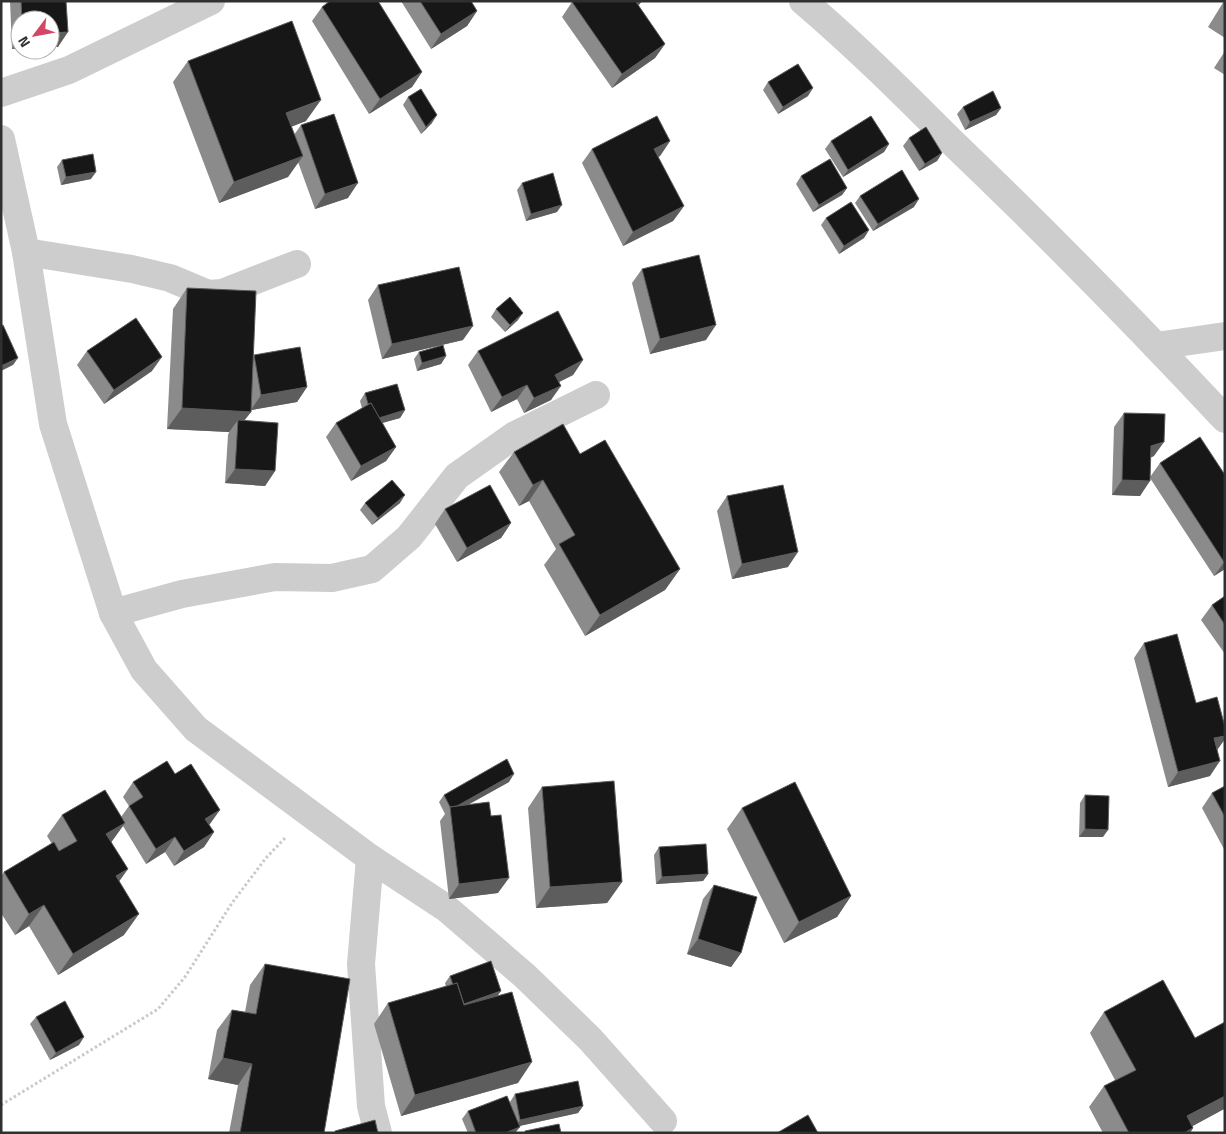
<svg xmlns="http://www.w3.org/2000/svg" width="1226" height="1134" viewBox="0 0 1226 1134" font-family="'Titillium Web',sans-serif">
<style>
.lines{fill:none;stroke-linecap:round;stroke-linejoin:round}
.path{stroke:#cacaca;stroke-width:3;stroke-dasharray:2.5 2.5;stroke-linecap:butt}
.street{stroke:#cdcdcd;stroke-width:28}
.wall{fill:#8b8b8b}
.shaded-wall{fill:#5d5d5d}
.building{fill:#171717;stroke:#5d5d5d}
</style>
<rect width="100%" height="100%" fill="#fff"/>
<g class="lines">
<path class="path" d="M1,1105L158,1009L185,977L232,903L266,858L285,838"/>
<g class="street">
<path d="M803,1C856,46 905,95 954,144C1047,233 1137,325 1225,419"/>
<path d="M1,93L69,70L211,1"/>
<path d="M1,139L26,252L53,424L113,613L144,670L196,729L370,858L446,908L525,976L590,1039L663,1121"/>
<path d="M26,252L132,269L170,278L208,294L222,293L297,264"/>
<path d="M1156,346L1225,336"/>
<path d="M113,613L182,594L275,577L332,578L372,569L409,537L457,476L515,435L596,395"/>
<path d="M370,858L361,964L371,1106L378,1133"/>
</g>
</g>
<g class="wall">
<path d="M10,1H66L58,47H50V20H20V48L12,49Z"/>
<path d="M401,1H471L477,11L467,26L431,49Z"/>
<path d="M1224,1H1225V38L1208,27Z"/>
<path d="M572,2L639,6L665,44L655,58L612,88L562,17Z"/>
<path d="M322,7L422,72L412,87L369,114L312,21Z"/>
<path d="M1225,51V75L1214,68Z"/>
<path d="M188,61L306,121L291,127L294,135L301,125L348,198L315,209L298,162L288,177L219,203L173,82Z"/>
<path d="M768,82L808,96L778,114L763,90Z"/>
<path d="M408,97L432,123L421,134L403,105Z"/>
<path d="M963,107L1001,108L996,115L965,130L957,114Z"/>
<path d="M909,138L942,153L937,161L919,171L903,146Z"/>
<path d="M670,141L660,156L658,157L684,206L673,221L623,246L582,163L592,149Z"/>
<path d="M831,141L889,144L884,152L843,177L825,149Z"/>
<path d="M62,160L91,179L61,185L57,167Z"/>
<path d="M801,176L847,188L842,195L813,212L796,184Z"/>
<path d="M522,183L557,212L526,221L517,190Z"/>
<path d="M860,196L914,207L873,231L855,203Z"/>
<path d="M826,218L869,230L864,238L839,254L821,225Z"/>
<path d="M642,269L706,340L650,354L632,283Z"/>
<path d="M378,285L463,340L382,359L368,300Z"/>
<path d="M187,288L253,356L307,387L297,402L251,410V412L244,420L275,471L265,486L225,483L228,435L229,432L167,429L173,309Z"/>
<path d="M496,309L518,320L505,332L491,317Z"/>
<path d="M87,351L152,371L104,404L77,365Z"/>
<path d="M478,351L583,360L573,375L559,382L551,400L524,413L517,399L491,412L468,365Z"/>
<path d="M419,352L446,356L441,364L417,371L414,359Z"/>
<path d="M365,393L405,410L400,418L382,423L396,447L386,461L351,481L326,437L336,423L362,408L360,401Z"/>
<path d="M1124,413L1154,456L1150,458V477L1160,463L1225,475V569L1214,576L1150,478L1140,496L1112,495L1114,427Z"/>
<path d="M514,452L580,454L680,569L665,590L585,636L544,565L556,549L529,501L519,506L499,472Z"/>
<path d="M727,496L788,567L732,579L717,511Z"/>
<path d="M365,503H400L372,525L360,510Z"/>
<path d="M445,509L511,523L501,538L457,562L435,524Z"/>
<path d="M1225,596V654L1201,620L1212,605Z"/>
<path d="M1144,643L1196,703L1225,739L1217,750L1210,776L1168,787L1134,658Z"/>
<path d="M175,774L210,824L209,825L214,832L204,847L174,866L165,852L146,864L123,826L111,842L119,881L124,935L58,975L29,926L15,935L1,913V876L4,872L52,844L47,836L62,815L121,817L129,806L123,797L133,782Z"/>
<path d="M509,782L468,805L498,893L449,899L440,821L445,814L439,802L444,795Z"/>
<path d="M1225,786V851L1202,808L1212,793Z"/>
<path d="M542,787L622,882L607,903L536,908L528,808Z"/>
<path d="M1085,795L1103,837H1079L1080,803Z"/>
<path d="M742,808L851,896L837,917L784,943L727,829Z"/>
<path d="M659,847L708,874L703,881L656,884L654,855Z"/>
<path d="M714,885L741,953L731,967L687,954L703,899Z"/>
<path d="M265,964L324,1133H229L238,1085L208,1079L217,1030L232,1010L245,1012L250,985Z"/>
<path d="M450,976L498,996L518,1083L401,1116L374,1024L388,1003L446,987L445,983Z"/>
<path d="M1104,1012L1195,1038L1225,1022V1110L1224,1109L1192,1126L1193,1128L1190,1133H1103L1089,1107L1104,1086L1115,1080L1090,1033Z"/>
<path d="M36,1017L79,1045L50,1060L30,1024Z"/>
<path d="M515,1094L583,1106L578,1113L519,1126L515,1133H468L462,1119L468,1111L510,1102Z"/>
</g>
<g class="shaded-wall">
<path d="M637,1H642L636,9L626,17Z"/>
<path d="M477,11L467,26L431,49L441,34Z"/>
<path d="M68,32L58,47H50V33Z"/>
<path d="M20,38V48L12,49Z"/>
<path d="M665,44L655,58L612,88L622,74Z"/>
<path d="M422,72L412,87L369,114L380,99Z"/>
<path d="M813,88L808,96L778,114L783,107Z"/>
<path d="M321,100L306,121L272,134L286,113Z"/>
<path d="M1001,108L996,115L965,130L970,122Z"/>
<path d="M437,115L432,123L421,134L426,127Z"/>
<path d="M670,141L660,156L644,163L654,149Z"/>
<path d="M889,144L884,152L843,177L848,170Z"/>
<path d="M942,153L937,161L919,171L925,164Z"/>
<path d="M303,156L288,177L219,203L234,182Z"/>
<path d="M96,172L91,179L61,185L66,177Z"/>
<path d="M358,183L348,198L315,209L325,194Z"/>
<path d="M847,188L842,195L813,212L819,205Z"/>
<path d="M919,199L914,207L873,231L878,224Z"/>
<path d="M562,205L557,212L526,221L531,214Z"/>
<path d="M684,206L673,221L623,246L633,232Z"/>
<path d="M869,230L864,238L839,254L844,246Z"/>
<path d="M523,313L518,320L505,332L510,325Z"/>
<path d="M716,325L706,340L650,354L660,339Z"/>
<path d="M473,326L463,340L382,359L392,344Z"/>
<path d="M446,356L441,364L417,371L422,363Z"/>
<path d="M162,357L152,371L104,404L114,390Z"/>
<path d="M18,358L13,365L1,371V366Z"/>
<path d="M583,360L573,375L545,389L555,375Z"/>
<path d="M527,385L517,399L491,412L502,397Z"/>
<path d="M561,386L551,400L524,413L534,398Z"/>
<path d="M307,387L297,402L251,410L261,395Z"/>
<path d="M182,408L251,412L237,430L238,420L229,432L167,429Z"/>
<path d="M405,410L400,418L368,427L373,420Z"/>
<path d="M1164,442L1154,456L1141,461L1151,446Z"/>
<path d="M396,447L386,461L351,481L361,466Z"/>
<path d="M235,469L275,471L265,486L225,483Z"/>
<path d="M543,480L529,501L519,506L533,485Z"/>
<path d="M1122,480L1150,481L1140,496L1112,495Z"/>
<path d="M405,495L400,503L372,525L378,518Z"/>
<path d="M511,523L501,538L457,562L467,548Z"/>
<path d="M798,552L788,567L732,579L742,564Z"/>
<path d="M1225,561V569L1214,576Z"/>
<path d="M680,569L665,590L585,636L600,615Z"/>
<path d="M1225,736V739L1217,750L1214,738Z"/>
<path d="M1220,761L1210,776L1168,787L1178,772Z"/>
<path d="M514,774L509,782L451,814V809Z"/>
<path d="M220,810L210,824L195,834L205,819Z"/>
<path d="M125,823L110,844L106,834Z"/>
<path d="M1085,829L1108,830L1103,837H1079Z"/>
<path d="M214,832L204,847L174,866L184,851Z"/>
<path d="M175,837L165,852L146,864L156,849Z"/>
<path d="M128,869L113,890L116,876Z"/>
<path d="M708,874L703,881L656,884L662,877Z"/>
<path d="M509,878L498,893L449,899L459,884Z"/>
<path d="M622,882L607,903L536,908L550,887Z"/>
<path d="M851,896L837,917L784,943L799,922Z"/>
<path d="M44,905L29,926L15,935L29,914Z"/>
<path d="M139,914L124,935L58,975L73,954Z"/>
<path d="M698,939L741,953L731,967L687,954Z"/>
<path d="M501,991L496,998L461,1005Z"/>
<path d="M84,1037L79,1045L50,1060L56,1053Z"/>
<path d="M223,1058L252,1064L238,1085L208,1079Z"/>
<path d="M532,1062L518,1083L401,1116L415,1095Z"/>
<path d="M1225,1096L1224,1109L1180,1133L1187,1116Z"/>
<path d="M583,1106L578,1113L515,1127L520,1120Z"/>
<path d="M520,1127L515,1133H505Z"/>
<path d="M1193,1128L1190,1133H1184Z"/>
</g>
<g class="building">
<path d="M21,1H66L68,32L50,33V20H22Z"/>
<path d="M330,1H378L422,72L380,99L322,7Z"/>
<path d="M420,1H471L477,11L441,34Z"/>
<path d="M574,1H637L636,2L665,44L622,74L572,2Z"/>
<path d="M292,21L321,100L286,113L303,156L234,182L188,61Z"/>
<path d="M798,64L813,88L783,107L768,82Z"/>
<path d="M421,89L437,115L426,127L408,97Z"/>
<path d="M993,91L1001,108L970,122L963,107Z"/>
<path d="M334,114L358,183L325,194L301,125Z"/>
<path d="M657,116L670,141L654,149L684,206L633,232L592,149Z"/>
<path d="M871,116L889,144L848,170L831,141Z"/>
<path d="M926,127L942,153L925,164L909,138Z"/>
<path d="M93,154L96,172L66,177L62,160Z"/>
<path d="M830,159L847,188L819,205L801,176Z"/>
<path d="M902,170L919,199L878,224L860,196Z"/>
<path d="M553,173L562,205L531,214L522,183Z"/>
<path d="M851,202L869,230L844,246L826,218Z"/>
<path d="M699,255L716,325L660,339L642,269Z"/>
<path d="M459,267L473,326L392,344L378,285Z"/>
<path d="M187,288L256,291L251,412L182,408Z"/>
<path d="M510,297L523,313L510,325L496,309Z"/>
<path d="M558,311L583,360L555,375L561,386L534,398L527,385L502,397L478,351Z"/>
<path d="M136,318L162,357L114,390L87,351Z"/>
<path d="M3,325L18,358L1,366V326Z"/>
<path d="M443,345L446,356L422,363L419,352Z"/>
<path d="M300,347L307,387L261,395L254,355Z"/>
<path d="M397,384L405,410L379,418L371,403L368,404L365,393Z"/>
<path d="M371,403L396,447L361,466L336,423Z"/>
<path d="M1124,413L1165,414L1164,442L1151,446L1150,481L1122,480Z"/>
<path d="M238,420L278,423L275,471L235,469Z"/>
<path d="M563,424L580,454L605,440L680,569L600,615L559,544L575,535L543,480L533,485L514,452Z"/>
<path d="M1200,437L1225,475L1224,562L1160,463Z"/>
<path d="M392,480L405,495L378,518L365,503Z"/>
<path d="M490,485L511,523L467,548L445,509Z"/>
<path d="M783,485L798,552L742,564L727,496Z"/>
<path d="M1225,596V625L1212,605Z"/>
<path d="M1177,634L1196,703L1217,697L1225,727V736L1214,738L1220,761L1178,772L1144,643Z"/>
<path d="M507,759L514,774L457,806L450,807L444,795Z"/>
<path d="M167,761L175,774L191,764L220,810L205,819L214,832L184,851L175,837L156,849L129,806L143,797L133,782Z"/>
<path d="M614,781L622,882L550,887L542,787Z"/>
<path d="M795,782L851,896L799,922L742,808Z"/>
<path d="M1225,786V817L1212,793Z"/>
<path d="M105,790L125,823L106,834L128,869L116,876L139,914L73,954L44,905L29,914L4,872L54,842L59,851L77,841L62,815Z"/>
<path d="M1085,795L1109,796L1108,830L1085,829Z"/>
<path d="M489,802L491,816L501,815L509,878L459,884L450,807Z"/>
<path d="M706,844L708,874L662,877L659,847Z"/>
<path d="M714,885L757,897L741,953L698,939Z"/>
<path d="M491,961L501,991L464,1004L457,983L453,985L450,976Z"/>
<path d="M265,964L350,979L324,1133H240L252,1064L223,1058L232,1010L256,1014Z"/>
<path d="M1163,980L1195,1038L1225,1022V1096L1187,1116L1193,1128L1184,1133H1129L1104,1086L1136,1070L1104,1012Z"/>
<path d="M457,983L464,1005L512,992L532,1062L415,1095L388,1003Z"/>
<path d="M65,1001L84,1037L56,1053L36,1017Z"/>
<path d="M578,1081L583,1106L520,1120L515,1094Z"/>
<path d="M507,1096L520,1127L505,1133H476L468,1111Z"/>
<path d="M808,1115L818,1133H777Z"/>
<path d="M375,1120L378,1133H335V1131Z"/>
<path d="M559,1124L561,1133H525V1131Z"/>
</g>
<rect width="1226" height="1134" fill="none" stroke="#303030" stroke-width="5"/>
<g transform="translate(35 35) rotate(238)"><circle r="24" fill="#ffffff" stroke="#acacac"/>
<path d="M0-4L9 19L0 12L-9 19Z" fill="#d34665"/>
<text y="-8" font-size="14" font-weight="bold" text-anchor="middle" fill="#303030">N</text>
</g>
</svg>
